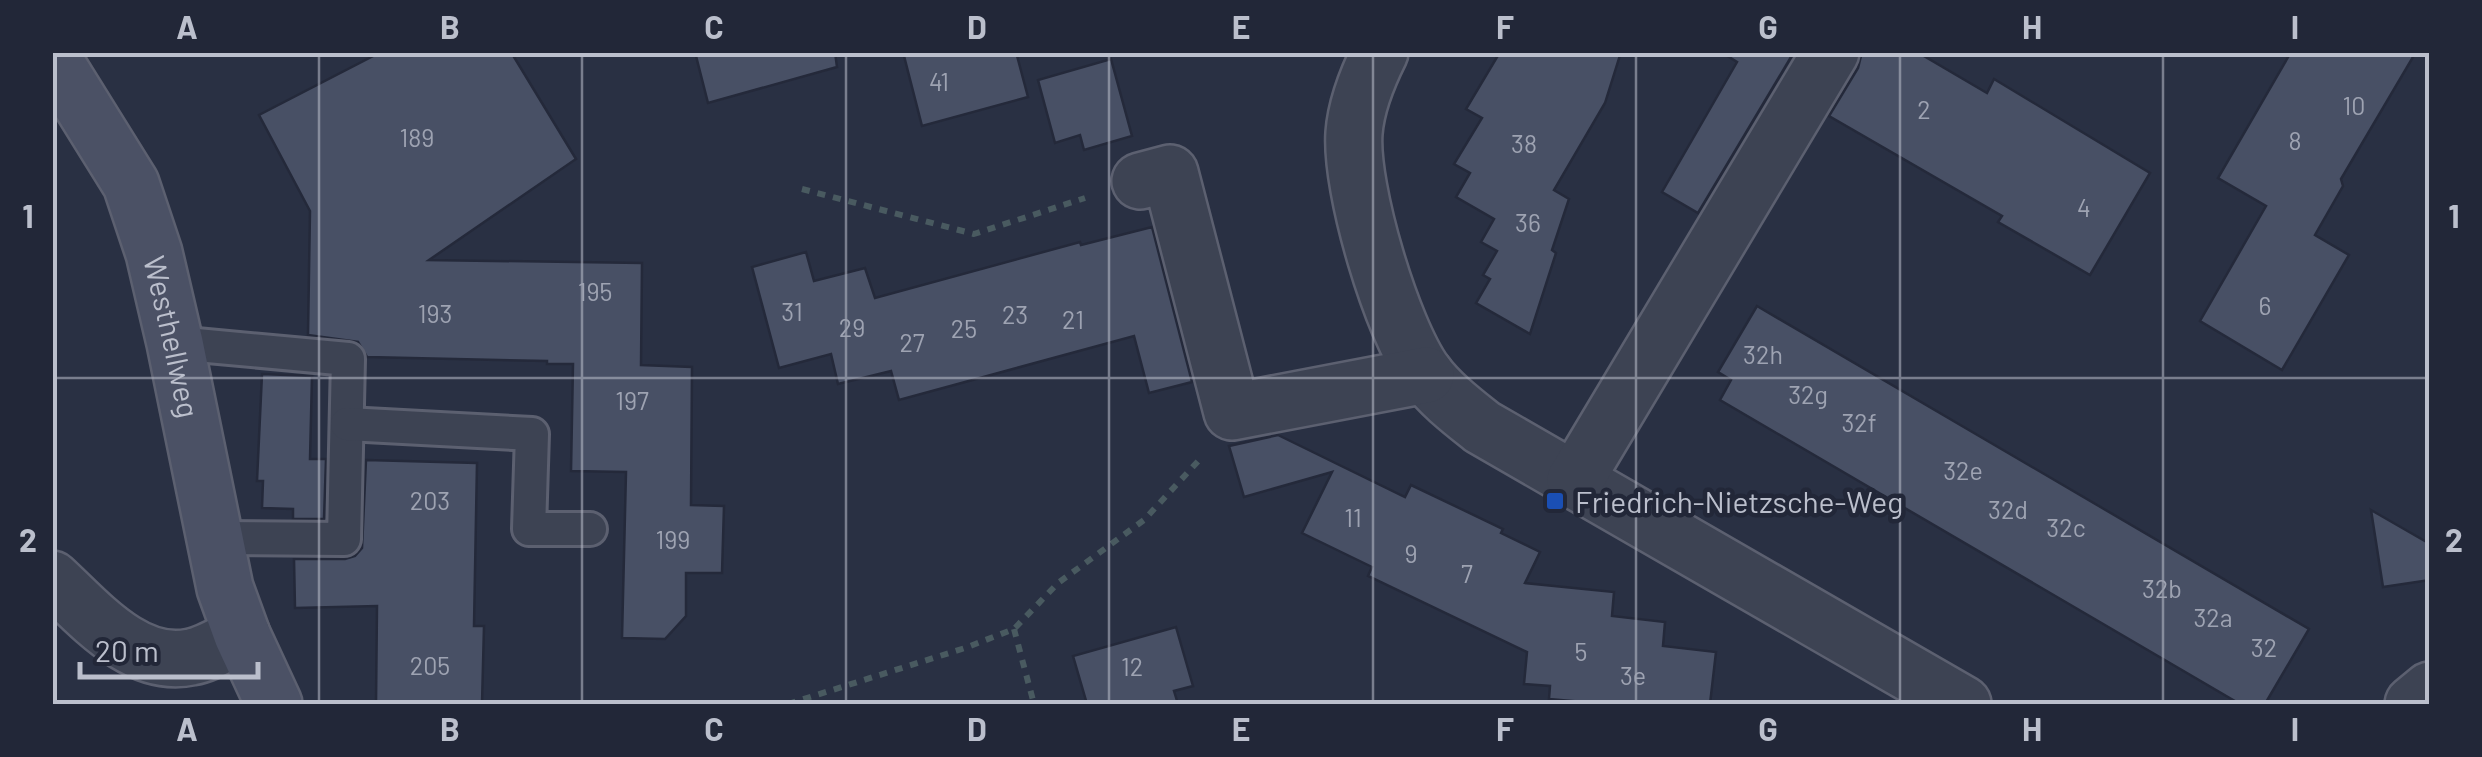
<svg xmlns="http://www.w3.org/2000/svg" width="2482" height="757" viewBox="0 0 2482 757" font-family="Barlow,sans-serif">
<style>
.building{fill:#485065;stroke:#24293a;stroke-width:2.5}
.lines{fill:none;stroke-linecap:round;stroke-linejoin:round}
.lane-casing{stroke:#5c6070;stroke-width:38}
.street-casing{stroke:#5c6070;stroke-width:60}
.secondary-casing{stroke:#5c6070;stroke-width:60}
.path{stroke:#495a60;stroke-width:6;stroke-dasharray:8 8;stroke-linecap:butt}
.lane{stroke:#3d4353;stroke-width:32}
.street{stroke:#3d4353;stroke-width:55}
.secondary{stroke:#4b5165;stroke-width:55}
.grid{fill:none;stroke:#bbbfcc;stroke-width:2.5;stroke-opacity:0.55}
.transit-dot{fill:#1a4fb4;stroke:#222738;stroke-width:4}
.labels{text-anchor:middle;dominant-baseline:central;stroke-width:9;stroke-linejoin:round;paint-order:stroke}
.number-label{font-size:25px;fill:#9ea3b2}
.street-label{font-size:30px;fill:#bbbfcc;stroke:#222738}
.poi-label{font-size:30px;fill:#bbbfcc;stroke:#222738;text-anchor:start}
.neatline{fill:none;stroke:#bbbfcc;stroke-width:4}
.grid-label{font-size:32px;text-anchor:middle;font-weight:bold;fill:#bbbfcc}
</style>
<rect width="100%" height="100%" fill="#293043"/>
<g class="building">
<path d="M381,52H511L576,159L429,260L642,263L641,365L692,367L691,505L724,506L722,573H686V616L665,639L622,638L626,472L571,471L573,364H547V361L367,357L358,342L308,335L310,211L259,115Z"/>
<path d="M695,52H835L837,67L708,103Z"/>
<path d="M903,52H1016L1028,97L922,126Z"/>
<path d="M1500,52H1621L1605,103L1554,190L1569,199L1552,250L1556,253L1530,334L1476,303L1490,279L1483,275L1497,251L1481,242L1494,219L1456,197L1470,173L1454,164L1482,118L1466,109Z"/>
<path d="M1721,52H1794L1698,213L1662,192L1737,62Z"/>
<path d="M1862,52H1917L1987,93L1994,79L2150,173L2090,275L1998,222L2002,216L1829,116L1858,68Z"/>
<path d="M2291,52H2416L2341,179L2343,186L2315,235L2349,255L2282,370L2200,321L2266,206L2218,178Z"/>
<path d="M1111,59L1132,136L1084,150L1080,135L1055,143L1038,80Z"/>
<path d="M1152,227L1192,382L1149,393L1134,336L899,400L891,371L838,384L831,354L779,368L752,267L806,252L814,281L865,268L875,298L1080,242L1081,245Z"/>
<path d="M1757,306L2309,629L2265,704H2240L1720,400L1731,380L1718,372Z"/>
<path d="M262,374L312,376L310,459H326L324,519H293V509L262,508L263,481H257Z"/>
<path d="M1278,435L1405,497L1411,485L1503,529L1501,533L1540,552L1525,583L1614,592L1612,616L1665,622L1663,646L1716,652L1710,704H1606L1549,699L1550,686L1524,684L1527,652L1368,576L1372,567L1302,533L1332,472L1244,497L1229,446Z"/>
<path d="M366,460L477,463L474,626H484L482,704H376L377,606L295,608L294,559H345L355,556L362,548Z"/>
<path d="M2371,510L2430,544V580L2383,587Z"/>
<path d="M1176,627L1193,686L1174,691L1178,704H1087L1073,656Z"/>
</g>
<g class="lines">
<defs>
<g id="lane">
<path d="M175,343L348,359L344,539L214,538"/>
<path d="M347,424L532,434L529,529H590"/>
</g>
<g id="street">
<path d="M1380,52C1368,76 1356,106 1354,133C1350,189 1392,329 1425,374C1441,395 1462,411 1482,427L1963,704"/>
<path d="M1140,181L1170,173L1232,412L1426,375"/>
<path d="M1575,480L1831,52"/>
<path d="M52,579C89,613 135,669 191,657C208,654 226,642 242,635"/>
<path d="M2413,704L2430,690"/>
</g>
<g id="secondary">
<path id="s1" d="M52,57L131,184L154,253L175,343L225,588L242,635L274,704"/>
</g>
</defs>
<use href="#lane" class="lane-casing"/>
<use href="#street" class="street-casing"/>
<use href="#secondary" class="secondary-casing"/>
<g class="path">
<path d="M802,189L974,234L1085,198"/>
<path d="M1014,629L1034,704"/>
<path d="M788,704L965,648L1014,629L1058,583L1144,520L1201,458"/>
</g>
<use href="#lane" class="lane"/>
<use href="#street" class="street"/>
<use href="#secondary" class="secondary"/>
</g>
<path class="grid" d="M319,52V704M582,52V704M846,52V704M1109,52V704M1373,52V704M1636,52V704M1900,52V704M2163,52V704M52,378H2430"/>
<rect class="transit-dot" x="1545" y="491" width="20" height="20" rx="5"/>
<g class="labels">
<g class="number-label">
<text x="939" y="81">41</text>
<text x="2354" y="105">10</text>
<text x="1924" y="109">2</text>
<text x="417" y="137">189</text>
<text x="2295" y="140">8</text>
<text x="1524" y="143">38</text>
<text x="2084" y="207">4</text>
<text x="1528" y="222">36</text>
<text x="595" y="291">195</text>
<text x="2265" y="305">6</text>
<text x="792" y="311">31</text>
<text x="435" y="313">193</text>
<text x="1015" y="314">23</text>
<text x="1073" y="319">21</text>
<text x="852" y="327">29</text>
<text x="964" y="328">25</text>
<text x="912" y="342">27</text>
<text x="1763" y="354">32h</text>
<text x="1808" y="394">32g</text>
<text x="632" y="400">197</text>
<text x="1859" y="422">32f</text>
<text x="1963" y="470">32e</text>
<text x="430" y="500">203</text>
<text x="2008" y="509">32d</text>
<text x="1353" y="517">11</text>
<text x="2066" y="527">32c</text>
<text x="673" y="539">199</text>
<text x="1411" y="553">9</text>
<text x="1467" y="573">7</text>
<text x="2162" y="588">32b</text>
<text x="2213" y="617">32a</text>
<text x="2264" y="647">32</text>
<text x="1581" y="651">5</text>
<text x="430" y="665">205</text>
<text x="1132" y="666">12</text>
<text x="1633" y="675">3e</text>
</g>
<g class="street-label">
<text stroke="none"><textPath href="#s1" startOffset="308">Westhellweg</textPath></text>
</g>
<g class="poi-label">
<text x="1575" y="501">Friedrich-Nietzsche-Weg</text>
</g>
</g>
<rect width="2482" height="757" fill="none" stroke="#222738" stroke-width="110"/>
<path d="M80 662v15h178v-15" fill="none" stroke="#bbbfcc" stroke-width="5"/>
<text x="95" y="662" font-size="30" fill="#bbbfcc" stroke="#222738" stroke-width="8" paint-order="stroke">20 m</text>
<rect x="55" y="55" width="2372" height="647" class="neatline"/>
<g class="grid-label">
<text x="187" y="39">A</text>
<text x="450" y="39">B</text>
<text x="714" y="39">C</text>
<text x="977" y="39">D</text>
<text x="1241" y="39">E</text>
<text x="1505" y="39">F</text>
<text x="1768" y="39">G</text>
<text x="2032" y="39">H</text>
<text x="2295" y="39">I</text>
<text x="28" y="228">1</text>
<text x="2454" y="228">1</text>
<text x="28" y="552">2</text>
<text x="2454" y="552">2</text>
<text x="187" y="741">A</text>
<text x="450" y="741">B</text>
<text x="714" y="741">C</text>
<text x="977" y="741">D</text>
<text x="1241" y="741">E</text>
<text x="1505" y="741">F</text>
<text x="1768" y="741">G</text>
<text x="2032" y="741">H</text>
<text x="2295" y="741">I</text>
</g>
</svg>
